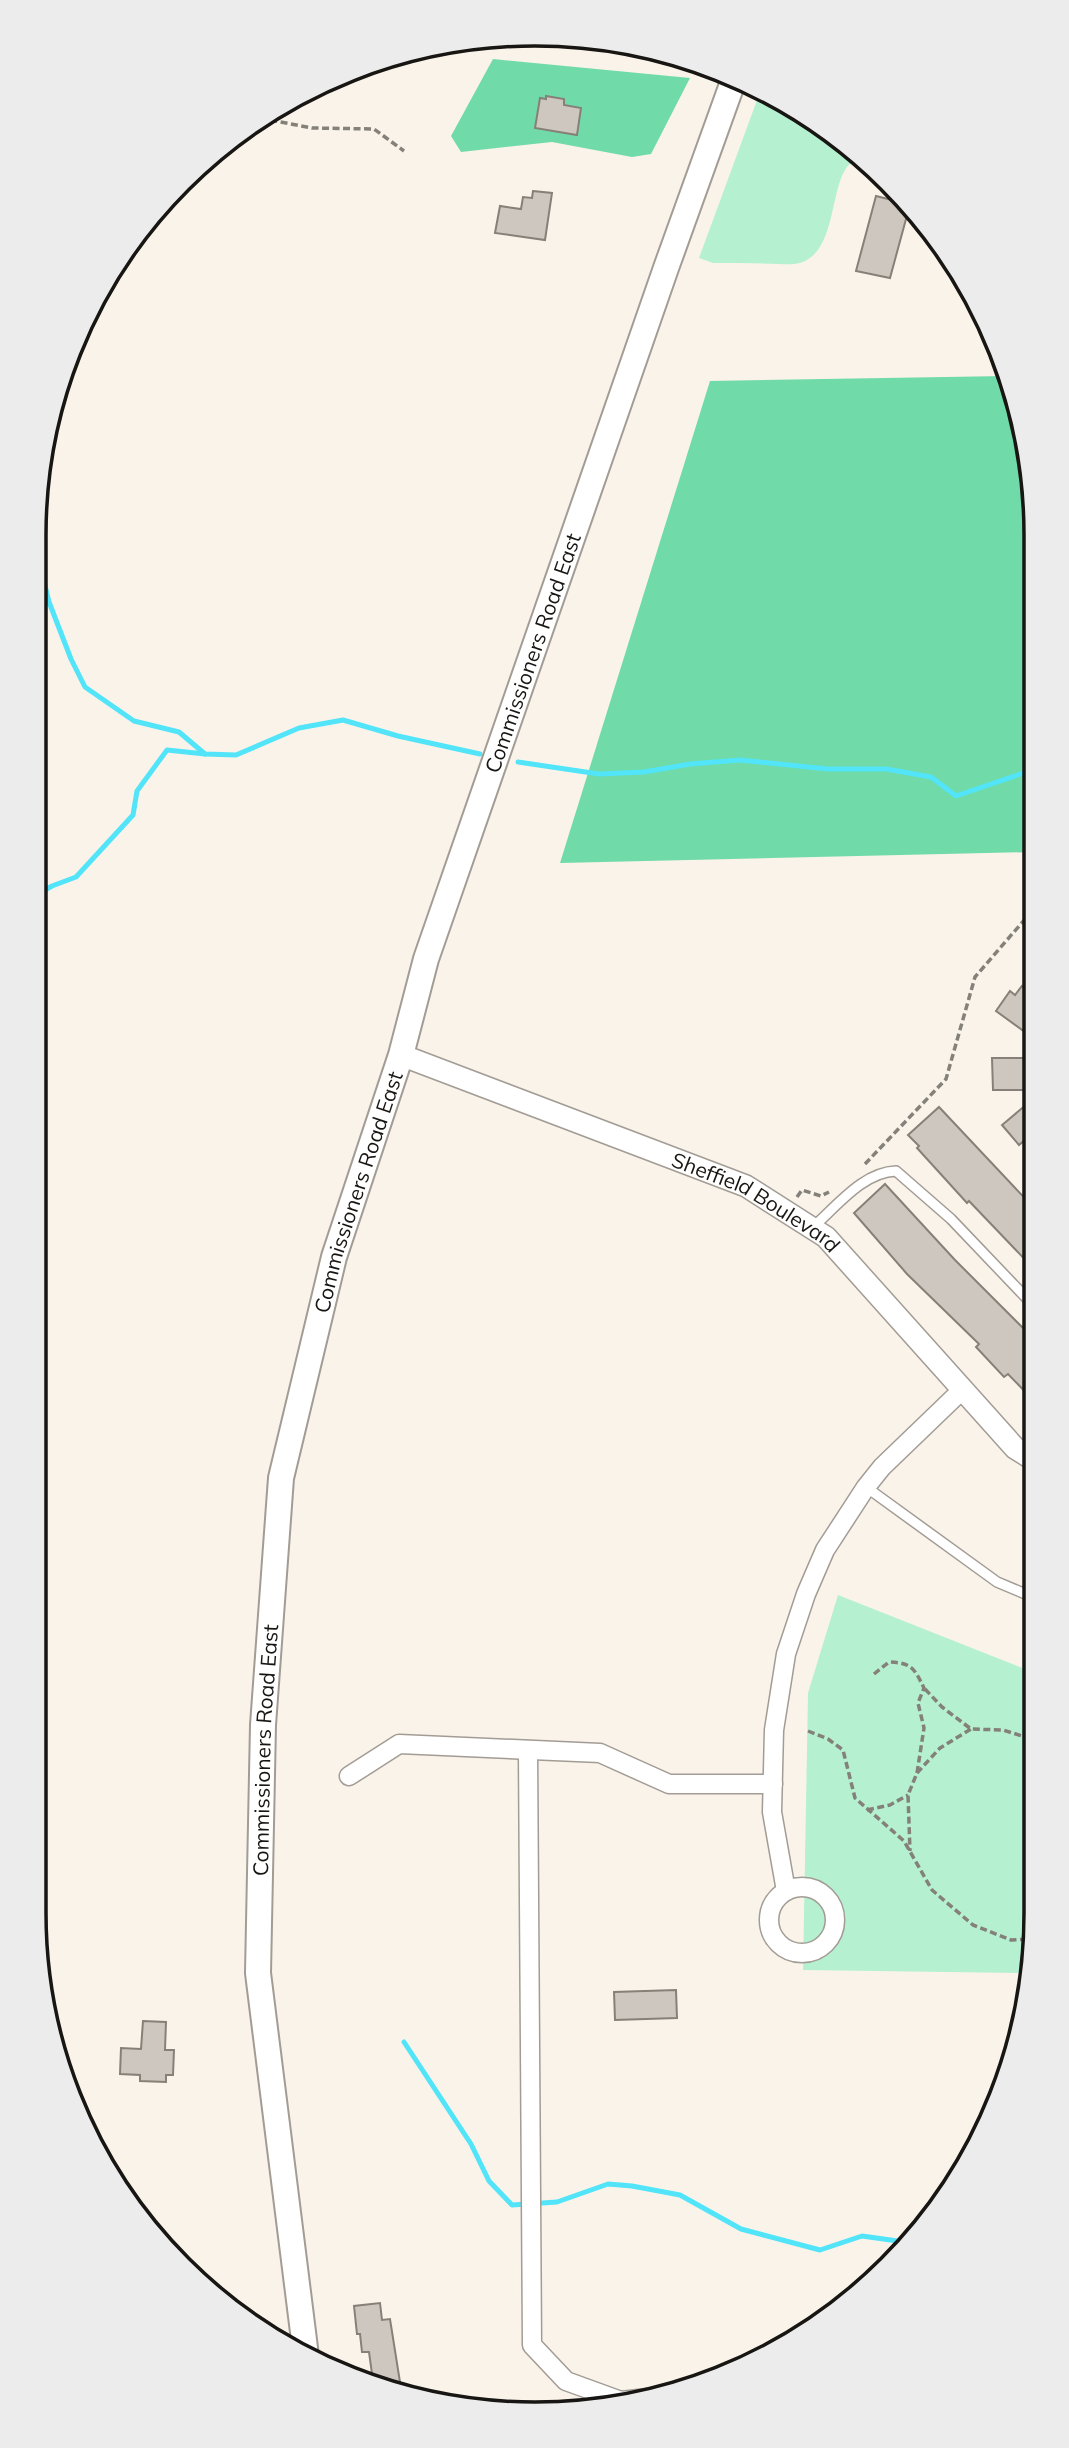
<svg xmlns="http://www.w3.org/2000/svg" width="1069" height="2448" viewBox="0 0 1069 2448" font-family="Mulish,sans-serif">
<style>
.green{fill:#b5f1d1}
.forest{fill:#70dba8}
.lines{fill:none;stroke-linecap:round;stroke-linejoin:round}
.stream{stroke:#52e4f8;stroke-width:5}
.building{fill:#cec7bf;stroke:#868078;stroke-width:2}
.service-casing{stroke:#a29c94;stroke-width:12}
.minor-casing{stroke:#a29c94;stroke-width:21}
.tertiary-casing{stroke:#a29c94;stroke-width:24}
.secondary-casing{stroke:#a29c94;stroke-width:28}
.path{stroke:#84807a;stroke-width:3.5;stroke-dasharray:7 3.5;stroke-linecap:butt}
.service{stroke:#fff;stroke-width:9}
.minor{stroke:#fff;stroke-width:18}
.tertiary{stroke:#fff;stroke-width:21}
.secondary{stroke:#fff;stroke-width:24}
.labels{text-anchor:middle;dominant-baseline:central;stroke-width:6;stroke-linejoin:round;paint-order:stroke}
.street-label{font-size:21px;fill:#181613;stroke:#fff}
.rim{fill:none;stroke:#181613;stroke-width:3.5}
</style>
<rect width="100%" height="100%" fill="#faf3ea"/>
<g class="green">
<path d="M760,92L813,118L857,159C826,172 842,250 800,263C793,265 784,264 778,264C756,263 734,263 713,263L699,258Z"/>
<path d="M838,1595L1035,1673L1036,1913L1026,1973L803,1970L808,1693Z"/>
</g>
<g class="forest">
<path d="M493,59L690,78L651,154L632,157L552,142L461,152L451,136Z"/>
<path d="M1006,376L1031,469L1033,852L560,863L710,381Z"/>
</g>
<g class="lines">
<g class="stream">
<path d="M33,536L49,602L71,659L85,687L134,721L179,732L205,754"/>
<path d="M518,762L599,774L644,772L690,764L740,760L828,769H886L931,777L956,796L1032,770"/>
<path d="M33,897L52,886L76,877L133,815L137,791L167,750L205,754L236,755L299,728L343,720L398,736L480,754"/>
<path d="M404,2042L471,2144L489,2181L512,2205L557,2202L608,2184L632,2186L680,2195L741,2229L820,2250L862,2236L912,2243"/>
</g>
</g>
<g class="building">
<path d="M546,96L564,99V105L581,108L577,135L535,128L540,98L546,99Z"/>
<path d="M533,191L552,193L545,240L495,233L500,206L521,209L523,197L532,198Z"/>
<path d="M876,196L904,203L909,208L890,278L856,271Z"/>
<path d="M1022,986L1033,994V1038L996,1011L1010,991L1015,995Z"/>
<path d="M992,1058H1033V1090H993Z"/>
<path d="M1033,1099V1133L1019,1145L1002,1125Z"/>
<path d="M939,1107L1034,1208V1269L969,1201L967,1203L917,1148L919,1146L908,1135Z"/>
<path d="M885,1184L955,1260L1034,1339V1401L1008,1374L1004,1377L976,1347L979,1344L907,1274L854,1213Z"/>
<path d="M676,1990L677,2018L615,2020L614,1992Z"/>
<path d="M143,2021L166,2022L165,2050H174L173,2075H166V2082L140,2081V2075L120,2074L121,2048L141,2049Z"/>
<path d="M380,2303L382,2320L390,2319L400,2382L381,2384L373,2381L369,2352H362L360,2334H357L354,2306Z"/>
</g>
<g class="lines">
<defs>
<g id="service">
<path d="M813,1227C837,1206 863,1172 896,1171L951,1219L1034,1306"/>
<path d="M866,1487L997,1582L1035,1598"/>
</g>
<g id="minor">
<path d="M528,1750L532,2345L566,2381L621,2401L657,2397"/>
<path d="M349,1776L399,1744L600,1753L669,1784H773"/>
<circle cx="802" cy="1920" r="33"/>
<path d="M786,1891L772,1812L774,1730L786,1654L806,1594L825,1550L866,1487L882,1467L962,1390"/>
</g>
<g id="tertiary">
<path id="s1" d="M401,1055L746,1186L826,1237L1015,1448L1034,1460"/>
</g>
<g id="secondary">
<path id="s2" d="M306,2356L258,1973L263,1725L281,1478L334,1257L401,1055L426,959L666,268L734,79"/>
</g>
</defs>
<use href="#service" class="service-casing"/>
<use href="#minor" class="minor-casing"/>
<use href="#tertiary" class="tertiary-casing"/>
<use href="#secondary" class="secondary-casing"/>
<g class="path">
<path d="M260,118L312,128L374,129L404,151"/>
<path d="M865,1164L946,1079L975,977L1026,918L1033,914"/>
<path d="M797,1197L802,1190L821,1196L829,1192"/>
<path d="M874,1674L889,1662C912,1663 914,1668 924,1688L918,1703L924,1728L917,1773L908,1795L910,1851"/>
<path d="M925,1689L942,1707L971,1729L1003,1730L1035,1740"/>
<path d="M808,1731L828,1739L843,1750L855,1798L904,1841L932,1890L973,1925L1011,1940L1032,1939"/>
<path d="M917,1773L940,1748L971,1729"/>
<path d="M867,1810L890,1805L908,1795"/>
</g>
<use href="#service" class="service"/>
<use href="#minor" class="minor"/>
<use href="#tertiary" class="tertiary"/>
<use href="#secondary" class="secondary"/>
</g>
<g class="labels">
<g class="street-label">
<text stroke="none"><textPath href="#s2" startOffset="1745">Commissioners Road East</textPath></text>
<text stroke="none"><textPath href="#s2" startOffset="1178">Commissioners Road East</textPath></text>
<text stroke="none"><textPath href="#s1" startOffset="385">Sheffield Boulevard</textPath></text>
<text stroke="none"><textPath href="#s2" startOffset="609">Commissioners Road East</textPath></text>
</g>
</g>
<path d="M0 0H1069V2448H0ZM535 46H535A489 489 0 0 1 1024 535V1913A489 489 0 0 1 535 2402H535A489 489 0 0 1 46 1913V535A489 489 0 0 1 535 46Z" fill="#edecec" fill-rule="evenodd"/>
<path class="rim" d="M535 46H535A489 489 0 0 1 1024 535V1913A489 489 0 0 1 535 2402H535A489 489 0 0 1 46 1913V535A489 489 0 0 1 535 46Z"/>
</svg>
